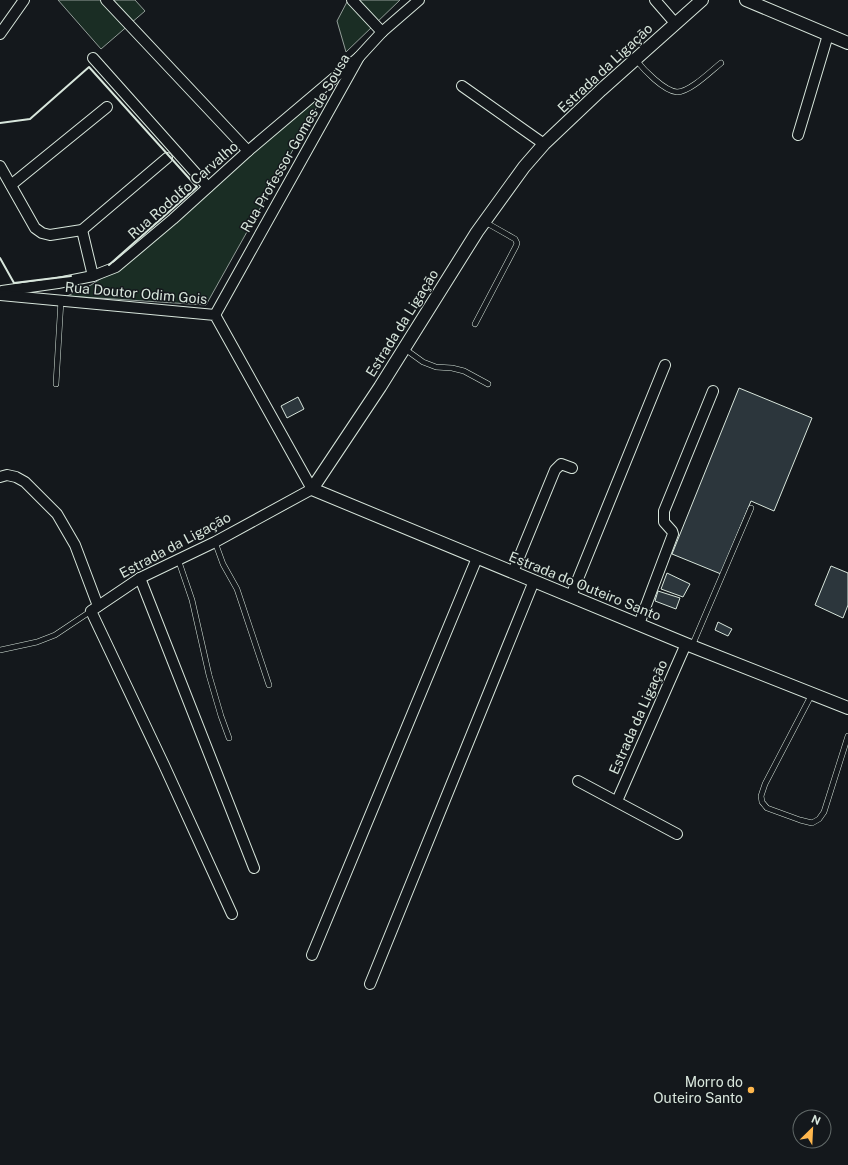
<svg xmlns="http://www.w3.org/2000/svg" width="848" height="1165" viewBox="0 0 848 1165" font-family="'Public Sans',sans-serif">
<style>
.green{fill:#1a2d24;stroke:#939e99}
.building{fill:#2c363c;stroke:#d8e6dc}
.lines{fill:none;stroke-linecap:round;stroke-linejoin:round}
.service-casing{stroke:#d8e6dc;stroke-width:6}
.minor-casing{stroke:#d8e6dc;stroke-width:12}
.tertiary-casing{stroke:#d8e6dc;stroke-width:14}
.service{stroke:#14181c;stroke-width:5}
.minor{stroke:#14181c;stroke-width:10}
.tertiary{stroke:#14181c;stroke-width:12}
.wall{stroke:#d8e6dc;stroke-width:2}
.poi-dot{fill:#ffb74d;stroke:#14181c;stroke-width:1.5}
.labels{text-anchor:middle;dominant-baseline:central;stroke-width:3;stroke-linejoin:round;paint-order:stroke}
.street-label{font-size:14px;fill:#d8e6dc;stroke:#14181c}
.poi-label{font-size:14px;fill:#d8e6dc;stroke:#14181c;text-anchor:end}
</style>
<rect width="100%" height="100%" fill="#14181c"/>
<g class="green">
<path d="M58,0H135L145,11L101,49Z"/>
<path d="M348,0H400L346,52L337,21Z"/>
<path d="M327,89L206,305L67,296L91,285L128,261Z"/>
</g>
<g class="building">
<path d="M739,388L812,418L774,511L751,501L721,574L672,554Z"/>
<path d="M298,397L304,409L287,418L281,406Z"/>
<path d="M831,566L848,573V605L843,618L815,605Z"/>
<path d="M667,573L690,584L683,597L661,589Z"/>
<path d="M658,591L680,598L676,609L655,601Z"/>
<path d="M718,622L732,629L728,636L715,630Z"/>
</g>
<g class="lines">
<defs>
<g id="service">
<path d="M636,60C644,70 664,91 677,92C690,92 711,71 721,63"/>
<path d="M475,324L516,246L517,243L515,239L485,222"/>
<path d="M405,349L423,362L436,367L452,368L464,371L488,384"/>
<path d="M56,384L61,300"/>
<path d="M215,542L223,564L237,589L269,685"/>
<path d="M178,559L192,600L209,675L221,716L229,738"/>
<path d="M692,646L751,508"/>
<path d="M0,650L37,642L55,635L91,611"/>
<path d="M812,694L765,784L761,796L762,802L767,808L800,820L812,823L819,819L824,812L848,736"/>
</g>
<g id="minor">
<path d="M106,0L248,151"/>
<path d="M352,0L382,32"/>
<path d="M655,0L675,23"/>
<path d="M0,34L24,0"/>
<path d="M93,58L208,187"/>
<path d="M462,86L544,144"/>
<path d="M798,135L828,35"/>
<path d="M0,166L35,228L42,233L50,235L82,230L167,158"/>
<path d="M11,185L107,107"/>
<path d="M82,230L93,276"/>
<path d="M2,291L58,283L93,276L116,267L173,219L248,151L359,57"/>
<path d="M0,295L215,315L312,489L215,542L140,578L91,611L164,765L232,914"/>
<path d="M215,315L359,57L382,32L419,0"/>
<path d="M0,477L7,475L16,477L25,482L57,514L75,545L98,606"/>
<path d="M513,572L555,470L561,464L572,468"/>
<path d="M140,578L254,868"/>
<path d="M571,596L665,365"/>
<path d="M639,624L673,534L672,531L664,522V511L713,391"/>
<path d="M578,781L677,834"/>
<path d="M617,801L686,644"/>
<path d="M312,955L477,558"/>
<path d="M370,984L534,581"/>
</g>
<g id="tertiary">
<path d="M702,0L601,90L544,144L524,167L477,232L380,387L312,489L686,644L848,708"/>
<path d="M746,0L848,43"/>
</g>
</defs>
<use href="#service" class="service-casing"/>
<use href="#minor" class="minor-casing"/>
<use href="#tertiary" class="tertiary-casing"/>
<use href="#service" class="service"/>
<use href="#minor" class="minor"/>
<use href="#tertiary" class="tertiary"/>
<g class="wall">
<path d="M0,123L30,119L89,67L197,187L109,265"/>
<path d="M0,258L14,283L71,276"/>
</g>
</g>
<circle class="poi-dot" cx="751" cy="1090" r="4"/>
<g class="labels">
<g class="street-label">
<text transform="translate(605 68) rotate(-43)">Estrada da Ligação</text>
<text transform="translate(295 143) rotate(-60)">Rua Professor Gomes de Sousa</text>
<text transform="translate(183 190) rotate(-41)">Rua Rodolfo Carvalho</text>
<text transform="translate(136 293) rotate(5)">Rua Doutor Odim Gois</text>
<text transform="translate(402 323) rotate(-58)">Estrada da Ligação</text>
<text transform="translate(175 545) rotate(-28)">Estrada da Ligação</text>
<text transform="translate(585 586) rotate(22)">Estrada do Outeiro Santo</text>
<text transform="translate(638 717) rotate(-66)">Estrada da Ligação</text>
</g>
<g class="poi-label">
<text x="743" y="1082">Morro do<tspan x="743" dy="16">Outeiro Santo</tspan></text>
</g>
</g>
<g transform="translate(812 1129) rotate(24)"><circle r="19" fill="#14181c" stroke="#626a69"/>
<path d="M0-3L7 15L0 10L-7 15Z" fill="#ffb74d"/>
<text y="-6" font-size="11" font-weight="bold" text-anchor="middle" fill="#d8e6dc">N</text>
</g>
</svg>
